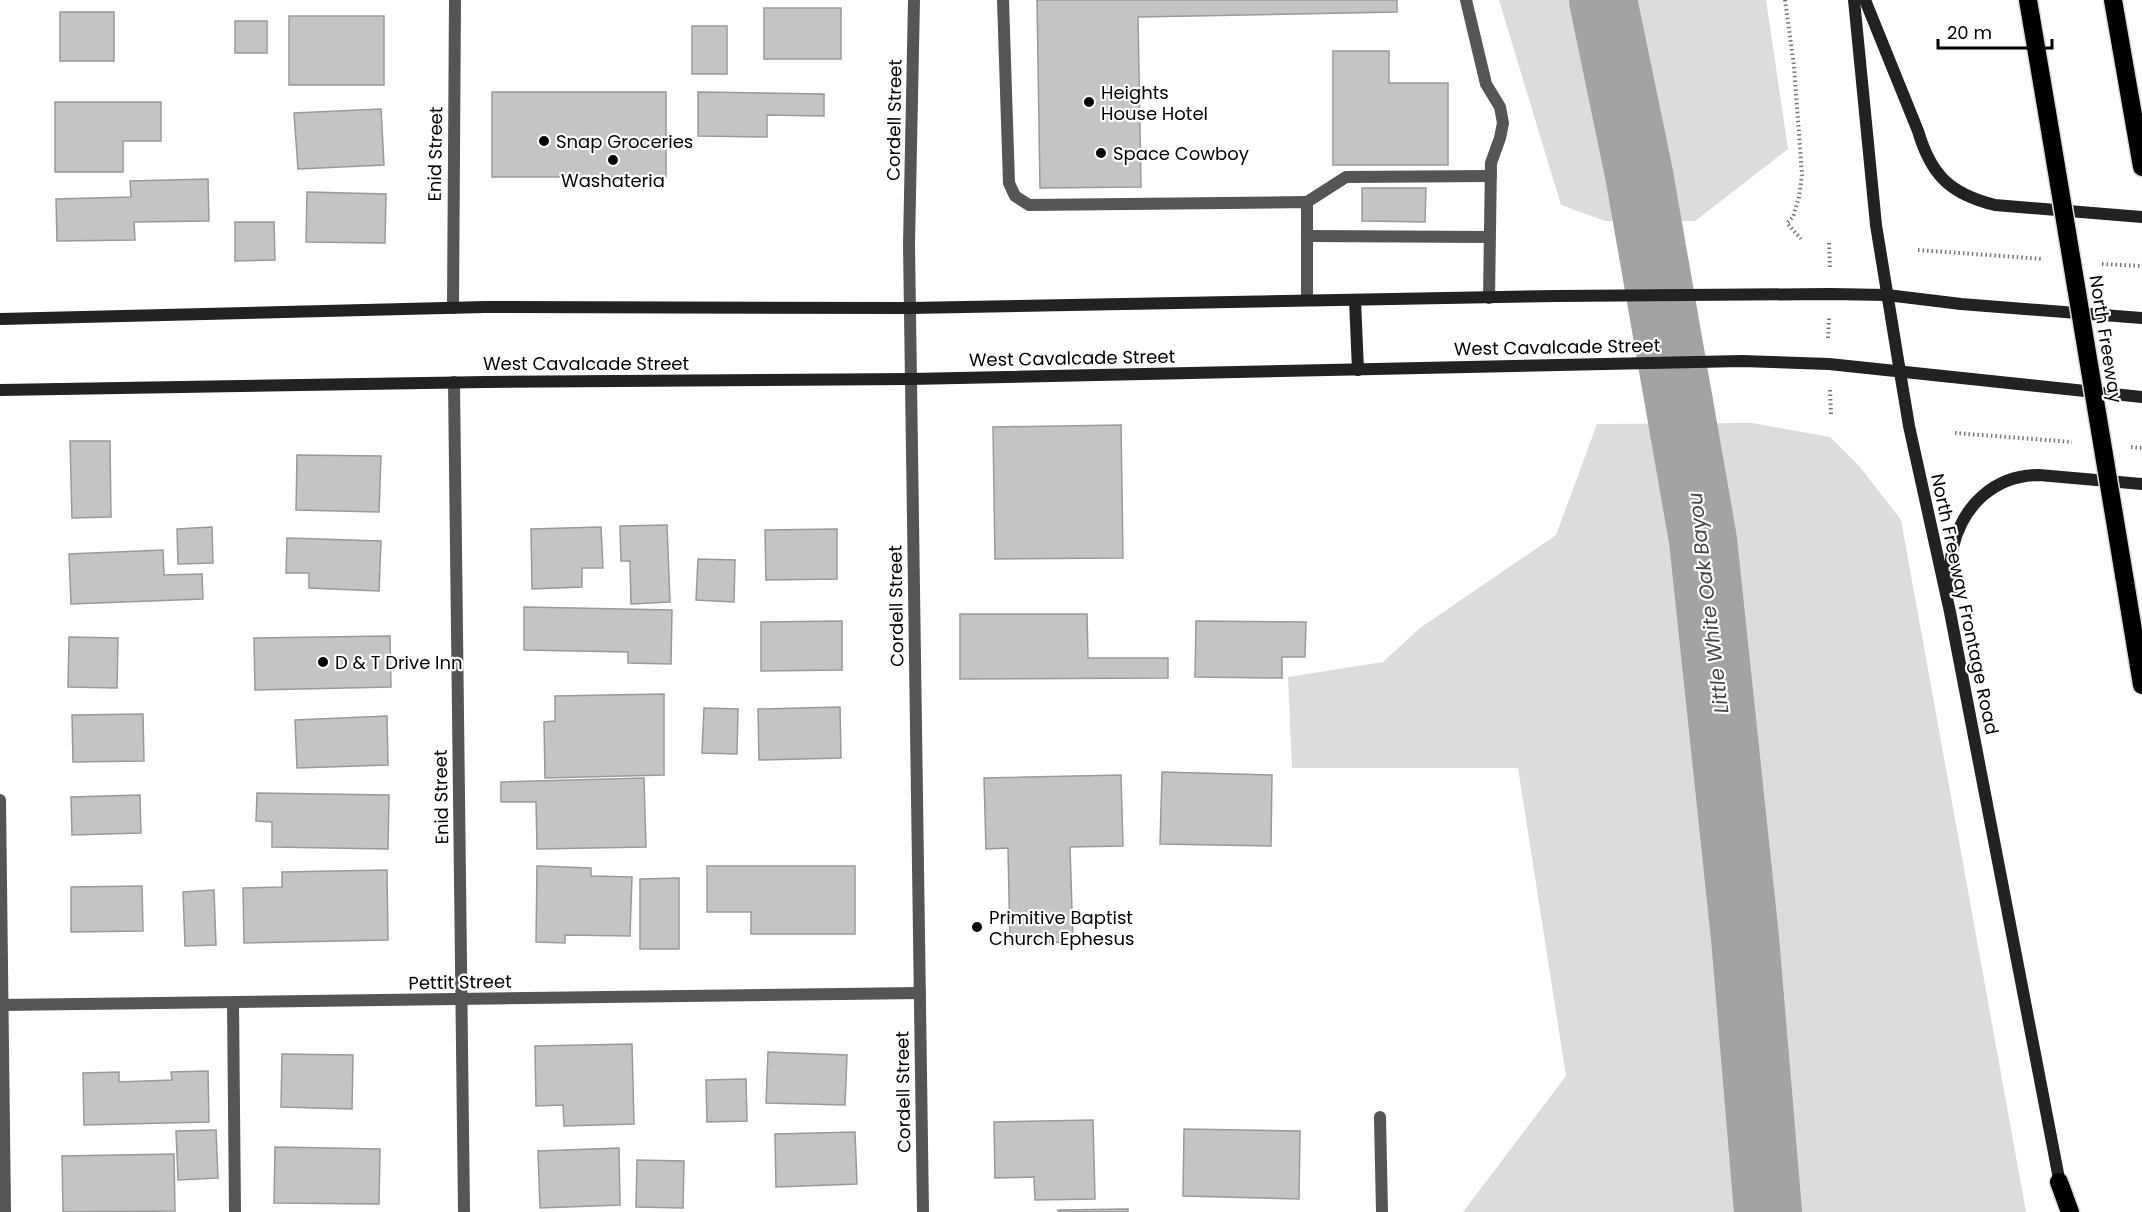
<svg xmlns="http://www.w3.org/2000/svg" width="2142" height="1212" viewBox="0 0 2142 1212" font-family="Poppins,sans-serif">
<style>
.green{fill:#dcdcdc}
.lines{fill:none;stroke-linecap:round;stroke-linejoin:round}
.river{stroke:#a3a3a3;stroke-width:68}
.building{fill:#c4c4c4;stroke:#999;stroke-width:1.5}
.highway-casing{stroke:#dbdbdb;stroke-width:21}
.path{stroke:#777;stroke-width:4;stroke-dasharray:1.5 3;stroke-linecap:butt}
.lane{stroke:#555;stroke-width:12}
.street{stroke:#555;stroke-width:12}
.secondary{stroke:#222;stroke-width:12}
.highway{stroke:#000;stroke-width:18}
.highway-bridge-casing{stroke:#dbdbdb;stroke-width:21;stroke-linecap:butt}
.highway-bridge{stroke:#000;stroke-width:18}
.poi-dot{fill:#000;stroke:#fff;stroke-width:2}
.labels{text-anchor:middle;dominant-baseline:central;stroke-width:4.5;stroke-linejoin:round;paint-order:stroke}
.poi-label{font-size:18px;fill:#000;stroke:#fff;text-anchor:start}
.street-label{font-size:18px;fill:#000;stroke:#fff}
.water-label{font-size:20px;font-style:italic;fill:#444;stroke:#fff}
</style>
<rect width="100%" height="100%" fill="#fff"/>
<g class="green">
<path d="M1499,0H1766L1788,149L1695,221H1605L1561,205Z"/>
<path d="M1752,423L1830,437L1860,467L1901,520L2026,1212H1463L1566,1076L1518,768H1292L1288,677L1383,662L1420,628L1556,535L1597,424Z"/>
</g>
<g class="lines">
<path class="river" d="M1603,0L1639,174L1703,540L1745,938L1768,1212"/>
</g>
<g class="building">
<path d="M1037,0H1397V12L1138,17L1141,187L1040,188Z"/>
<rect x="764" y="8" width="77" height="51"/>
<rect x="60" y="12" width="54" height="49"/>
<rect x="289" y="16" width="95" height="69"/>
<rect x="235" y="21" width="32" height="32"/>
<rect x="692" y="26" width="35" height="48"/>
<path d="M1333,51H1389V83H1448V165H1333Z"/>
<rect x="492" y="92" width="174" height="85"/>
<path d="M698,92L824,94V116L767,115V137L698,136Z"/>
<path d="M55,102H161V141H123V172H55Z"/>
<path d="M381,109L384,165L298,169L294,113Z"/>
<path d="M208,179L209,221L134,222L135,240L57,241L56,199L131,197L130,181Z"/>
<path d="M1362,188H1426L1425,222L1362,221Z"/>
<path d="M307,192L386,194L385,243L306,242Z"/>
<path d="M235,222H274L275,260L235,261Z"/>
<path d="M1121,425L1123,558L995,559L993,427Z"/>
<path d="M70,441H110L111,517L72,518Z"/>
<path d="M297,455L381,456L379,512L296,510Z"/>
<path d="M667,525L670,602L631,604L630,561H621L620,526Z"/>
<path d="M212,527L213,563L178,564L177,529Z"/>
<path d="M601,527L603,568H582V587L532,589L531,529Z"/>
<path d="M837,529V579L766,580L765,530Z"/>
<path d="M287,538L381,541L379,591L309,588V573H286Z"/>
<path d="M163,550L164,575L202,574L203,599L71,604L69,554Z"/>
<path d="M698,559L735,560L734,602L696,600Z"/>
<path d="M524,607L672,610L671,664L628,663V652L524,650Z"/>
<path d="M960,614H1087L1088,658H1168V678L960,679Z"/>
<path d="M842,621V670L761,671V622Z"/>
<path d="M1196,621L1306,622L1305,657H1282V678L1195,677Z"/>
<path d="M390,636L391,687L255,690L254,638Z"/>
<path d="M69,637L118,638L117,688L68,687Z"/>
<path d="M664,694V775L545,778L544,722L555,721V696Z"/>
<path d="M840,707L841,758L759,760L758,709Z"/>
<path d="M704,708L738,709L737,754L702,753Z"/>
<path d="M143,714L144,761L73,762L72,715Z"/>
<path d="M387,716L388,765L297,768L295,720Z"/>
<path d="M1162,772L1272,775L1271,846L1160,844Z"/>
<path d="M1121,775L1123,846L1070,847L1073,942L1010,944L1008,848L986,849L984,778Z"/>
<path d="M644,778L646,847L537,849L536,802H501V782Z"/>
<path d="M257,793L389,795L388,849L272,847V822L256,821Z"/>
<path d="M140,795L141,833L72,835L71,797Z"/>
<path d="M537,866L591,868V876L632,877L630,936L565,935V943L536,942Z"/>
<path d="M707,866H855V934H751V912H707Z"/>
<path d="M387,870L388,940L244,943L243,888L282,887V872Z"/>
<path d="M679,878V949H640V879Z"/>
<path d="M142,886L143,931L71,932V887Z"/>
<path d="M214,890L216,945L185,946L183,892Z"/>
<path d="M632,1044L634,1124L564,1126L563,1105L536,1106L535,1046Z"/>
<path d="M768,1052L847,1055L845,1105L766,1103Z"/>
<path d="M282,1054L353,1055L352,1109L281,1107Z"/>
<path d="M208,1071L209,1122L84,1125L83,1073L119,1072V1082L172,1080L171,1072Z"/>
<path d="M746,1079L747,1121L707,1122L706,1080Z"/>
<path d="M1093,1120L1095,1199L1035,1200L1034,1177L995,1178L994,1122Z"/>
<path d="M1184,1129L1300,1131L1299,1199L1183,1196Z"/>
<path d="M216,1130L218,1178L178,1180L176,1131Z"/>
<path d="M855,1132L857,1184L776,1187L775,1134Z"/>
<path d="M275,1147L380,1149L379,1204L274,1203Z"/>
<path d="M619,1148L620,1205L540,1208L538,1151Z"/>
<path d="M174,1154L175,1211L63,1212L62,1156Z"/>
<path d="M637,1160L684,1161L683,1208L636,1207Z"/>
<path d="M1128,1209V1212H1058V1210Z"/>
</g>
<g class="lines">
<defs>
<g id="highway">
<path d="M2028,0L2047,112"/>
<path d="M2113,0L2142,167"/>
<path d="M2124,575L2142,685"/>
<path d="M2059,1182L2070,1212"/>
</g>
</defs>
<use href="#highway" class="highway-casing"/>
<g class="path">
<path d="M1785,0L1794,66L1802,175L1799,197L1793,217L1787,223L1801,239"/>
<path d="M1829,243L1830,269"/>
<path d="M1918,250L2043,259"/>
<path d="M2102,264L2142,266"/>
<path d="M1828,338L1829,318"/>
<path d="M1830,390L1831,414"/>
<path d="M1955,433L2072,442"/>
<path d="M2131,447L2142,448"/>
</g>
<g class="lane">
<path d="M1003,0L1009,183L1015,196L1029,205L1307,202V300"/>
<path d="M1466,0L1486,84L1500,107L1503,123L1500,138L1491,163L1489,298"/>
<path d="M1307,202L1346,177L1491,176"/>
<path d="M1308,236L1489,237"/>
<path d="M233,1003L235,1212"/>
</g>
<g class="street">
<path d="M914,0L909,244L923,1212"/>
<path d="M453,308L455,0"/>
<path d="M454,382L464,1212"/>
<path d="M0,800L5,1212"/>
<path d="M0,1005L920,993"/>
<path d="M1380,1117L1382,1212"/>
</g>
<g class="secondary">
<path d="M1854,0L1876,225L1900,372L1909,426L1950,612L2061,1189"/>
<path d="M1865,0L1918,131C1931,175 1950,194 1995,205L2142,217"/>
<path d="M1355,300L1358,370"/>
<path d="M0,319L485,307L910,308L1556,296L1830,294L1887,295L1961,304L2142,318"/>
<path d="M0,390L486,382L910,379L1742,361L1829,364L2142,397"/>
<path d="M1951,593C1951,579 1949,561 1953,547C1963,505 1995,475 2039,475L2142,484"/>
</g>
<use href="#highway" class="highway"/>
<defs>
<path id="highway-bridge" d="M2047,112L2124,575"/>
</defs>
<use href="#highway-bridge" class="highway-bridge-casing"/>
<use href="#highway-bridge" class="highway-bridge"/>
</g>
<g class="poi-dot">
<circle cx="1089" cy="102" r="6"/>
<circle cx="544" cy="141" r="6"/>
<circle cx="1101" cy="153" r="6"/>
<circle cx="613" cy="160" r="6"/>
<circle cx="323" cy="662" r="6"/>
<circle cx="977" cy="927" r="6"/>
</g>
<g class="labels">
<g class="poi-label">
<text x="1101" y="92">Heights<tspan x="1101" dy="21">House Hotel</tspan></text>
<text x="556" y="141">Snap Groceries</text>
<text x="1113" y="153">Space Cowboy</text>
<text x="613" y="180" text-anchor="middle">Washateria</text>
<text x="335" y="662">D &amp; T Drive Inn</text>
<text x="989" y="917">Primitive Baptist<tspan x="989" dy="21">Church Ephesus</tspan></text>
</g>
<g class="street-label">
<text transform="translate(894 120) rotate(-89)">Cordell Street</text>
<text transform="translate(435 154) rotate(-89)">Enid Street</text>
<text transform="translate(2106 339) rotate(81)">North Freeway</text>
<text transform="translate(1557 347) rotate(-1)">West Cavalcade Street</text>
<text transform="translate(1072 358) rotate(-1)">West Cavalcade Street</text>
<text x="586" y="363">West Cavalcade Street</text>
<text transform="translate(1965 604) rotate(78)">North Freeway Frontage Road</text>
<text transform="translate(896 606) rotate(-91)">Cordell Street</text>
<text transform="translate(441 797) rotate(-91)">Enid Street</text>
<text transform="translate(460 982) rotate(-1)">Pettit Street</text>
<text transform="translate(903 1092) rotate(-91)">Cordell Street</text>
</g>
<g class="water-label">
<text transform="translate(1708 603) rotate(-97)">Little White Oak Bayou</text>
</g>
</g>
<path d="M1938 39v9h114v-9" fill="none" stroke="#000000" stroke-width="3"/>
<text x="1947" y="39" font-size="18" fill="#000000" stroke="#ffffff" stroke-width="4.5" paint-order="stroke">20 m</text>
</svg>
